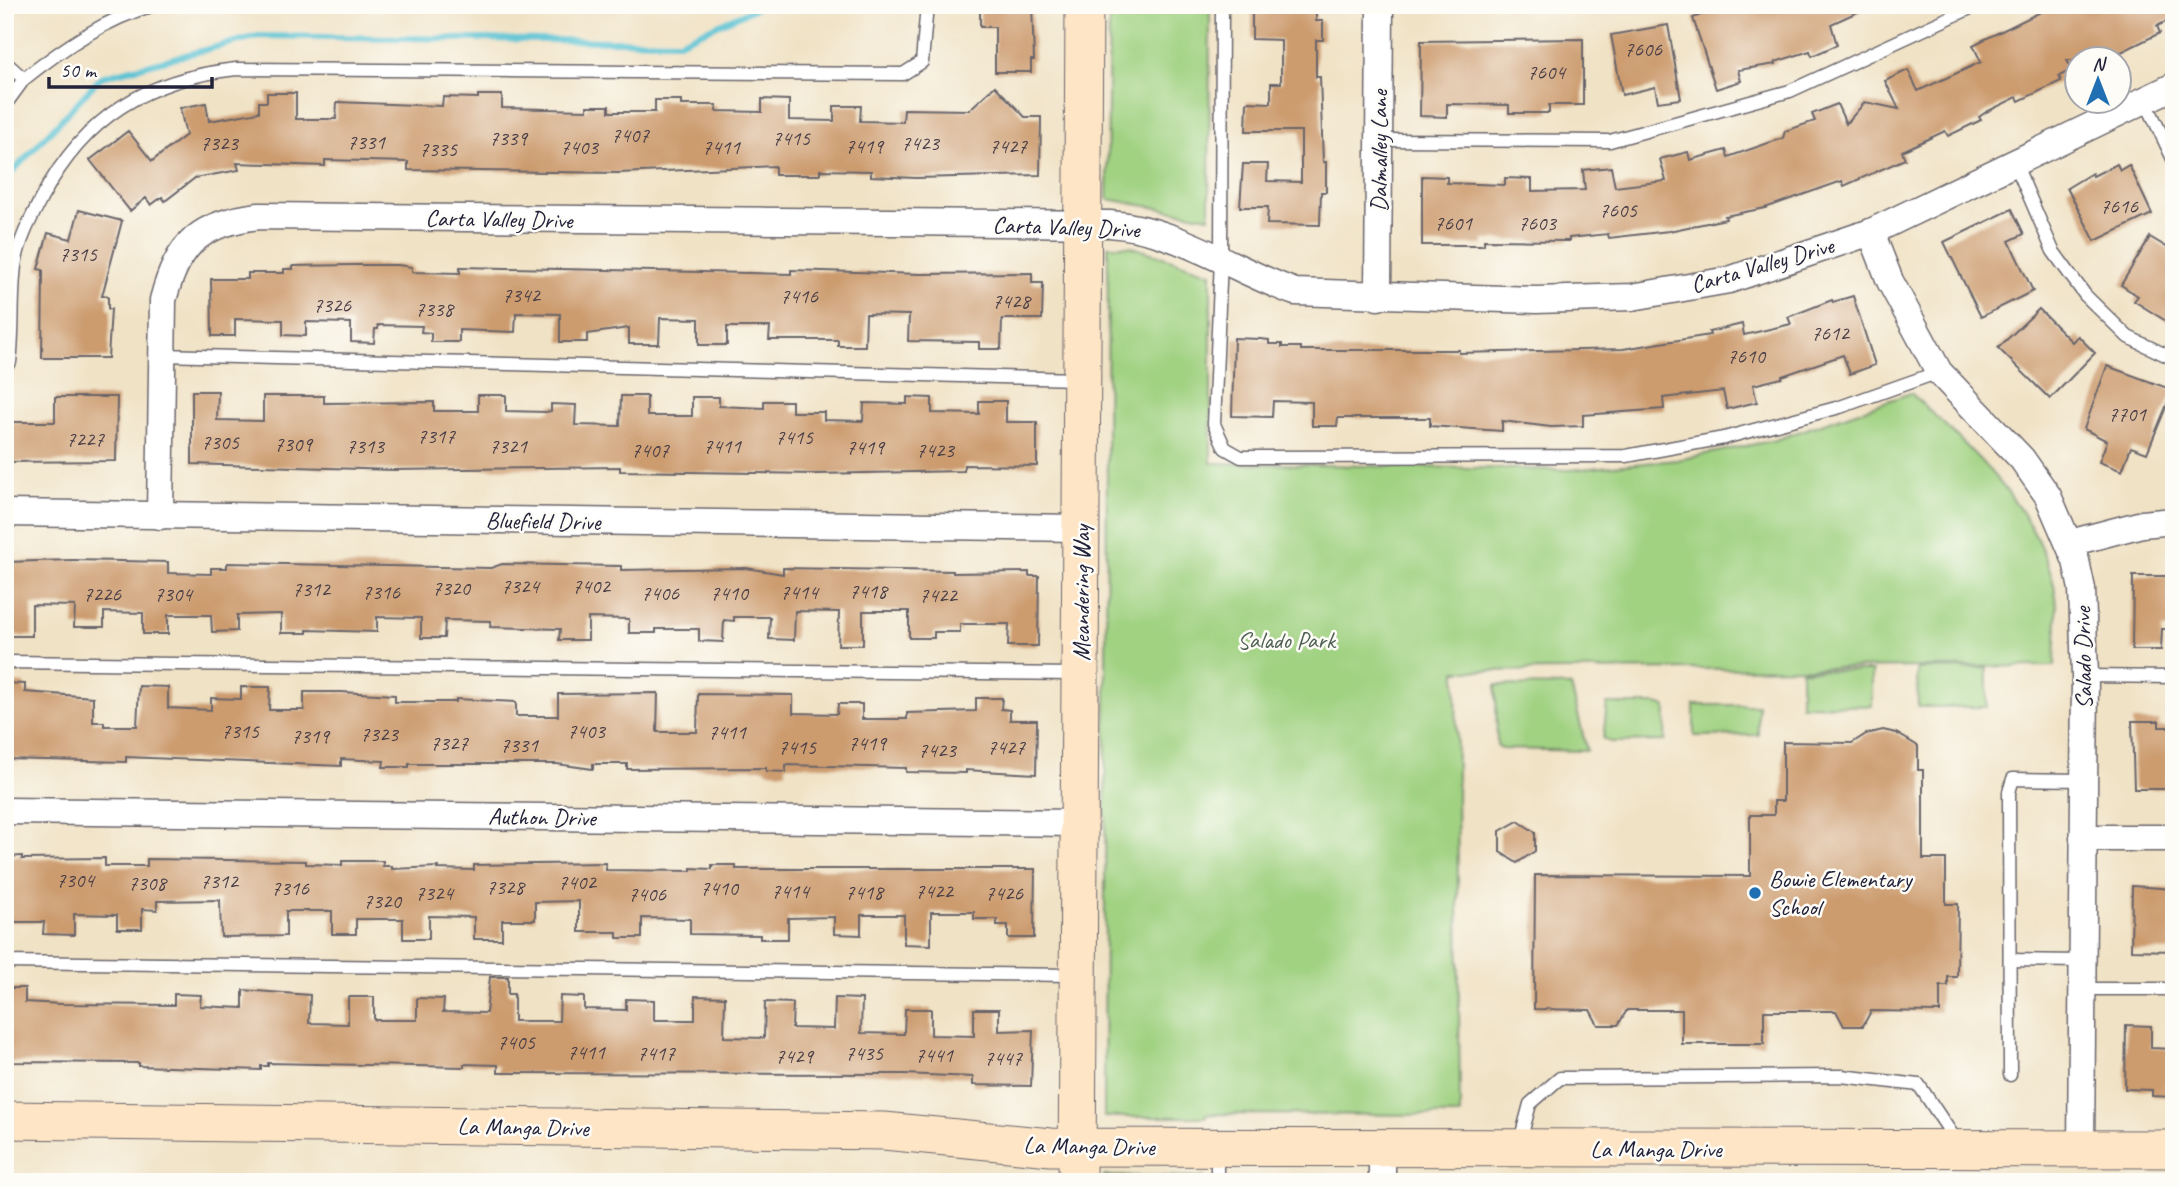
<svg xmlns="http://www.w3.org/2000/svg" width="2179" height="1187" viewBox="0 0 2179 1187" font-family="Caveat,sans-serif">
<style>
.green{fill:#a1d282;stroke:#627a5e;stroke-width:2}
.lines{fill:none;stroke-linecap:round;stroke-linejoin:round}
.stream{stroke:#56c1d2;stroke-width:6}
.building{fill:#cc9b6e}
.lane-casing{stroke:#6a656b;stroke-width:15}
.street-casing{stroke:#6a656b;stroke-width:29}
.secondary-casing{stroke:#6a656b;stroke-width:39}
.lane{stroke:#fff;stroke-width:12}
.street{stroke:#fff;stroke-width:26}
.secondary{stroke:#fde5c5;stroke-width:37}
.poi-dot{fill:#1f6fb2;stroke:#fdfcf7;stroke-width:2.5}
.labels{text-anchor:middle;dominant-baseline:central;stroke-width:5;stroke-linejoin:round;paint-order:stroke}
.number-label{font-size:21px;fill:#4c4048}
.street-label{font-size:24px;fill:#22223b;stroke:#fdfcf7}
.park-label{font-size:24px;fill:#4e6054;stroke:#fdfcf7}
.poi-label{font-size:24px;fill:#22223b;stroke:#fdfcf7;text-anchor:start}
</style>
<rect width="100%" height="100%" fill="#fdfcf7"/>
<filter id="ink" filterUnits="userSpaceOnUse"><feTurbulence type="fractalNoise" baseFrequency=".0143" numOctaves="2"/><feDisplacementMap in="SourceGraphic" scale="14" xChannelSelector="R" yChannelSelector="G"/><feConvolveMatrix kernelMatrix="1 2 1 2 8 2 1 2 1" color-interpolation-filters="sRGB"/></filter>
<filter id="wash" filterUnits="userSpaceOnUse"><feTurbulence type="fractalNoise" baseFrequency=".00686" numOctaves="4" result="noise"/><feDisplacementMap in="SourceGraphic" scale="28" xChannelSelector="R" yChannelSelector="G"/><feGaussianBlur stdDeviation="1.57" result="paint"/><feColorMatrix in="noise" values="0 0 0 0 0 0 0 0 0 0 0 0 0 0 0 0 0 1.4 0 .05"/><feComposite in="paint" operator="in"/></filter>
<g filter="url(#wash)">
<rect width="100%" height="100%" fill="#f0e2c5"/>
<g class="green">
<path d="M1109,5H1210L1209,217L1107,199Z"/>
<path d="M1108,246H1130L1211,273V463L1570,470L1677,460L1775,440L1911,393C1970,450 2033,501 2054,585C2060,609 2055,641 2055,666L1456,671L1460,1115L1206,1114L1205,1117H1104Z"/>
<path d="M1987,668V707H1918L1917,669Z"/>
<path d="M1801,670L1872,671V706L1801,705Z"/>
<path d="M1496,685L1571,686L1587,751L1502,749L1497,745Z"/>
<path d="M1607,704H1657L1666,707L1665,741L1610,742L1603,739Z"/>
<path d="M1694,705H1758V735L1694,736Z"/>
<path d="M1104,1176L1204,1177V1182H1104Z"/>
</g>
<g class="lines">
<path class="stream" d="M5,180L101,77L258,36L679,42L763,5"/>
</g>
<g id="blocks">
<g class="building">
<path d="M980,5H1032L1034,60H1031V72H995V27H980Z"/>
<path d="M1252,5H1316V21H1323V40H1316V77H1320L1323,162H1326V192H1321L1320,225L1267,224L1268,207H1240L1243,164H1268L1267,181L1301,182V131H1246L1247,102L1271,103V83H1281V40L1252,39Z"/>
<path d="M1726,5H1873L1831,24L1837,45L1812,56L1810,51L1775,62L1776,64L1738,70L1741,81L1716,89L1693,18Z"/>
<path d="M2055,5H2174V18L2157,26L2160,33L2105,60H2067L2072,70L2059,76L2061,81L2019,101L2017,97L1986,112L1979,117L1981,120L1948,136L1945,131L1902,151L1905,159L1844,186L1842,181L1765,208L1725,216L1726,219L1669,231L1609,238L1608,234L1569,238V241L1484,240V245H1422V176L1447,177V183L1505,185V178L1532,179V191L1585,190L1583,170L1611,167L1615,187L1666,181L1660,159L1688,152L1690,160L1726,150L1728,157L1783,138L1785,131L1815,121L1812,114L1837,104L1846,124L1865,102L1899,109L1885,81L1908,70L1918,91L1981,62L1973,45Z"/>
<path d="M1668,25L1681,99L1658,102L1655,87L1622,95L1611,35Z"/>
<path d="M1583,39V105H1549V113H1509V105L1447,104V117L1420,116L1421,41Z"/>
<path d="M995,86L1025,117H1041L1040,175L916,178L871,176V171L820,170V175H775V166L618,173L408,170V162L325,160V166L237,163L239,170L195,178L165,201L162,197L151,205L146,198L130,211L90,160L128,131L152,161L186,135L180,108L206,103L209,121L259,112V102H267V93H296V119H336L337,102L442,106L443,97L478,98V95H502V108L587,110V106H609V112H655V100H681V105H717L716,111L762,112V99L789,100V120L834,121V106H861L860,121L903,122L904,109L969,110Z"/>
<path d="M2117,164L2120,170L2129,165L2152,214L2095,241L2067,188L2092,173L2093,176Z"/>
<path d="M2012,209L2024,234L2009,241L2033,291L1981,317L1944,242Z"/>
<path d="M79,210L122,221L102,296H108V309H111L108,358H42L43,270L38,269L48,233L71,239Z"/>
<path d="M2150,237L2168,248L2174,260V326L2134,301L2138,296L2121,285Z"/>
<path d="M352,265H398L412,267V272L460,273V267L791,274V270L921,274L1032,273V283H1043L1042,319H1002L1001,349H979V342L908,341L909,315L866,314L865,346H838V340H769L770,327H727V345H699V319L660,318L659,344H629V328L587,334V342H560V314L516,313L515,332L459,330V342H431V333L421,332L422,326L378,325V329H375L374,343L351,342V323L306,322V336L283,335V320L235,319V336H212L211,279H248V273H284V269H293V266Z"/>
<path d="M1853,296L1875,365L1850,374L1843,355L1782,376V378L1753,385L1757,402L1727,409L1723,391L1663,398L1664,409L1583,415V426L1551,427L1502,421V431L1430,426V418H1338L1337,426H1312V402L1273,401L1272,417L1232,416L1234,338L1260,339L1269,340V344H1282V347H1301V350H1459V353L1623,349L1710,335L1709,332L1742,324L1744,335L1791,324L1788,317L1832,300L1833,302Z"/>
<path d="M2039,309L2072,342L2078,336L2095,353L2050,399L1998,348Z"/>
<path d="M2107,366L2173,390L2147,453L2131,447L2122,471L2099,462L2107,441L2084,429Z"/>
<path d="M192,391H218L217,420L263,421V396H324V403L434,402V411H478V395H506V411L546,412L551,411V404L576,405L575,425L620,426L621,396H647V416H692V397H719V406L764,408V401H792V412H824V420L863,421L864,403L907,404V397L932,398V413L979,414V401H1006V422H1037V466L964,465V471L815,474L620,471V467L394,470L192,464Z"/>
<path d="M55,397H117L116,461L5,462V422H55Z"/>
<path d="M73,560L168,562V573L211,574V568H227V563L491,568L502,564L561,565L621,566V570L746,568L783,574V568L953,571V573L1029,572V576H1039L1038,646H1008L1009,624H960V632H934V638H909V611H863V645H838L839,612L795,611L794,640L769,639L770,617H734V621L724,620L723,642L699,641V629H656V633H629V619L588,618V640H559L560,629L490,627L491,621L445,620L444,638H421V618L377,617V632L307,630V633H281V614L237,615V631L212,632L211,615H168V634H143V613L104,612V627H74L75,606L32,605V636H5V562Z"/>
<path d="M2133,576H2174V629H2162L2161,650H2132Z"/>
<path d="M5,683L25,684V692L93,697V722H104V726H137L139,686L168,687V708L211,710V698L241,699V687H270L269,710H304V692H341L395,695V702H456V699L516,702V716H558V694L658,693L657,732H697L698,694L793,695V713L837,714L838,704H862V719H907V713L976,711V698H1002L1001,709L1010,710V720H1037L1036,774L966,770V773L906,772V768L786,765V772L766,771V768L627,769V764H593V769L557,764H409V767H383L384,761L341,759V766L126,757V762L5,759Z"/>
<path d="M2132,721H2159V727H2174V789H2134Z"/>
<path d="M1883,730L1896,733L1918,746V770H1923V859H1946V904H1958L1957,977H1948V986H1940V1012L1871,1011L1863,1026H1844L1836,1011H1764V1044H1682V1010H1627L1618,1025H1598L1590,1010L1534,1009L1535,875L1750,876V815H1774V801H1783V742L1852,743L1866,734Z"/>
<path d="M1518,821L1535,832V851L1517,863L1500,852V831Z"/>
<path d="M22,856V859L105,858V866H147V859L306,861V864L342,865V861H383V866H392V869L438,867L437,869L474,870V865L606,863V870L691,871V868L712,869V865H736V869H1035L1034,938H1008V925H997V919H974V912H931V945L904,944V915H861V935L834,934V917L788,918V939H760V935L690,934V919L642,918V938H617V932H579V901L535,902V920H502V939H474V917L429,916V939H403V919H356V934H332V911H286V936L221,937L220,900L157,901V910L142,909V929H117V915L74,914V935L43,934L44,922H9V902H5V857Z"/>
<path d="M2132,886L2174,889V951L2131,950Z"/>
<path d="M490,977H508V994H514V1021H559L560,996L584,997V1009L626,1010V999L654,1000V1020H695V996L725,997L724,1037L764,1038L765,1002L793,1003L792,1028L834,1029L835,998L862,999L861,1033L904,1034L905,1009H931V1035L974,1036V1009H999V1031L1033,1030L1031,1086L973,1085V1077L904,1074L498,1073V1065L464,1064V1067L268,1063V1066H261V1070L139,1066V1063L5,1062V988H25V1002L62,1004L174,1005V994L201,995L200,1006L243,1008V990L310,995L309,1023L348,1024V997H374V1020H417V998L444,999L443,1012L486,1013Z"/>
<path d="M2126,1025L2151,1026V1048L2174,1049V1097L2152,1096V1090L2125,1089Z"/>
</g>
</g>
</g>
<g filter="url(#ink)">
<use href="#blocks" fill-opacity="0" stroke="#6a656b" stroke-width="2"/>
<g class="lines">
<defs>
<g id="lane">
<path d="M1222,5L1221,259L1214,424L1225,448L1241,457L1626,456L1724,438L1840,407L1939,372"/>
<path d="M5,62L24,79L5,105"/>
<path d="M24,79C63,48 105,19 154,5"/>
<path d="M2145,100L2174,161"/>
<path d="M1379,140L1610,141L1790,91L1977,5"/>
<path d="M2015,163L2053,251L2085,295L2128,337L2174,359"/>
<path d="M162,355L1078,379"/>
<path d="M5,365L10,362C14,330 11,298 15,266C18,242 31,218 42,197C85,117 146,79 236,69L903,74L922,62L927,5"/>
<path d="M5,662L1076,674"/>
<path d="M2085,676L2174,677"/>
<path d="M2010,960L2082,961"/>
<path d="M5,962L1076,975"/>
<path d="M2082,989H2174"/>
<path d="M2010,1075L2009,792L2013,779L2084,780"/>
<path d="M1519,1145L1530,1104L1560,1078L1841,1076L1919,1085L1957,1142"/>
<path d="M1217,1182V1151"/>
</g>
<g id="street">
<path d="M1871,232L1890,281L1939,372L2022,459L2048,496L2076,561L2082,589L2085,676L2081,1148"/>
<path d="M1378,297L1380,5"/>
<path d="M5,513L1081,528"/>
<path d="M160,516L163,300C178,243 200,223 259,216L1110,224C1178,229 1233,270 1295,292L1536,300L1632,297L1729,280L1871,232L2174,86"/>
<path d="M2070,543L2142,524L2174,521"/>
<path d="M5,811L1079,823"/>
<path d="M2083,838H2174"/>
<path d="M1382,1182V1148"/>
</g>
<g id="secondary">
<path d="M5,1120L884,1131L1051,1147L2174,1149"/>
<path d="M1077,1182L1084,5"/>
</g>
</defs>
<use href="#lane" class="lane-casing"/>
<use href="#street" class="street-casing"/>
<use href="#secondary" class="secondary-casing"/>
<use href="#lane" class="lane"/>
<use href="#street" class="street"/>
<use href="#secondary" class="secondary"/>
</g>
</g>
<circle class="poi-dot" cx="1755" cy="893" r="7"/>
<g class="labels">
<g class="number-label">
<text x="1643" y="49">7606</text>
<text x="1546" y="72">7604</text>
<text x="630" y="135">7407</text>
<text x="508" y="138">7339</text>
<text x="791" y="138">7415</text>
<text x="366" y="142">7331</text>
<text x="219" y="143">7323</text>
<text x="920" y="143">7423</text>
<text x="864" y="146">7419</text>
<text x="1008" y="146">7427</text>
<text x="579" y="147">7403</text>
<text x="721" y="147">7411</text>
<text x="438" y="149">7335</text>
<text x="2119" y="206">7616</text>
<text x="1618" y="210">7605</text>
<text x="1453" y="223">7601</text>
<text x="1537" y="223">7603</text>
<text x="78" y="254">7315</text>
<text x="521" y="295">7342</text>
<text x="799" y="296">7416</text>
<text x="1011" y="301">7428</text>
<text x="332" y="305">7326</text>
<text x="434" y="309">7338</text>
<text x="1830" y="333">7612</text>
<text x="1746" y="356">7610</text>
<text x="2127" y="414">7701</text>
<text x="436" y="436">7317</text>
<text x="794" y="437">7415</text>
<text x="85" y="439">7227</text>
<text x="220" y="442">7305</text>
<text x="293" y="444">7309</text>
<text x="365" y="446">7313</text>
<text x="508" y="446">7321</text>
<text x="722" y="446">7411</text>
<text x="865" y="447">7419</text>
<text x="650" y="450">7407</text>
<text x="935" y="450">7423</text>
<text x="520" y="586">7324</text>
<text x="591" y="586">7402</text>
<text x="451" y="588">7320</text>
<text x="311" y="589">7312</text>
<text x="868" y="591">7418</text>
<text x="381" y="592">7316</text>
<text x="799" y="592">7414</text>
<text x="660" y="593">7406</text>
<text x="729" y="593">7410</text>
<text x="102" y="594">7226</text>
<text x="173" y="594">7304</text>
<text x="938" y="595">7422</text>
<text x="240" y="731">7315</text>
<text x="586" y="731">7403</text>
<text x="727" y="732">7411</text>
<text x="379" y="734">7323</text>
<text x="310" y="736">7319</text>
<text x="449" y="743">7327</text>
<text x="867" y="743">7419</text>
<text x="519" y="745">7331</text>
<text x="797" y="747">7415</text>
<text x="1006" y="747">7427</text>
<text x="937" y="750">7423</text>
<text x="75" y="880">7304</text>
<text x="219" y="881">7312</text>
<text x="577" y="882">7402</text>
<text x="147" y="883">7308</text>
<text x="505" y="887">7328</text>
<text x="290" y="888">7316</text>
<text x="719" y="888">7410</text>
<text x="790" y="891">7414</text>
<text x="934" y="891">7422</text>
<text x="864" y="892">7418</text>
<text x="434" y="893">7324</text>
<text x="1004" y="893">7426</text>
<text x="647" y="894">7406</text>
<text x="382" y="901">7320</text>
<text x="516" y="1042">7405</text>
<text x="586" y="1052">7411</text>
<text x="656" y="1053">7417</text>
<text x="864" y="1053">7435</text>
<text x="934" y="1055">7441</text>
<text x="794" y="1056">7429</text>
<text x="1003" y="1058">7447</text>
</g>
<g class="street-label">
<text transform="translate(1379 151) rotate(-90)">Dalmalley Lane</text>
<text transform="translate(499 219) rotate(1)">Carta Valley Drive</text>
<text transform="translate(1066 227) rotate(2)">Carta Valley Drive</text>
<text transform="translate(1762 265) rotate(-16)">Carta Valley Drive</text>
<text transform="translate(543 521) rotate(1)">Bluefield Drive</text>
<text transform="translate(1081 593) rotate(-90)">Meandering Way</text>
<text transform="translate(2083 658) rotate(-91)">Salado Drive</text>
<text transform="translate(542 817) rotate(1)">Authon Drive</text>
<text transform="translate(523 1127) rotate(1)">La Manga Drive</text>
<text transform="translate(1089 1146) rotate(1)">La Manga Drive</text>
<text x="1656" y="1149">La Manga Drive</text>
</g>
<g class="park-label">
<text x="1286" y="640">Salado Park</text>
</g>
<g class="poi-label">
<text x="1769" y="879">Bowie Elementary<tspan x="1769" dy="28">School</tspan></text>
</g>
</g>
<rect width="2179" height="1187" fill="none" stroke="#fdfcf7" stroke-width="28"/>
<g transform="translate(2098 80)"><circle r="33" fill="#fdfcf7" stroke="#a5a5ac" stroke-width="2"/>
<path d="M0-5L12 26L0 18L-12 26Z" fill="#1f6fb2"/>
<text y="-10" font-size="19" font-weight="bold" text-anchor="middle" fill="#22223b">N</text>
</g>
<path d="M49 77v10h163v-10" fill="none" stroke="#22223b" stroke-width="3.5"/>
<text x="60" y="77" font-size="21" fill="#22223b" stroke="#fdfcf7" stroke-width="5" paint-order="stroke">50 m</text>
</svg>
